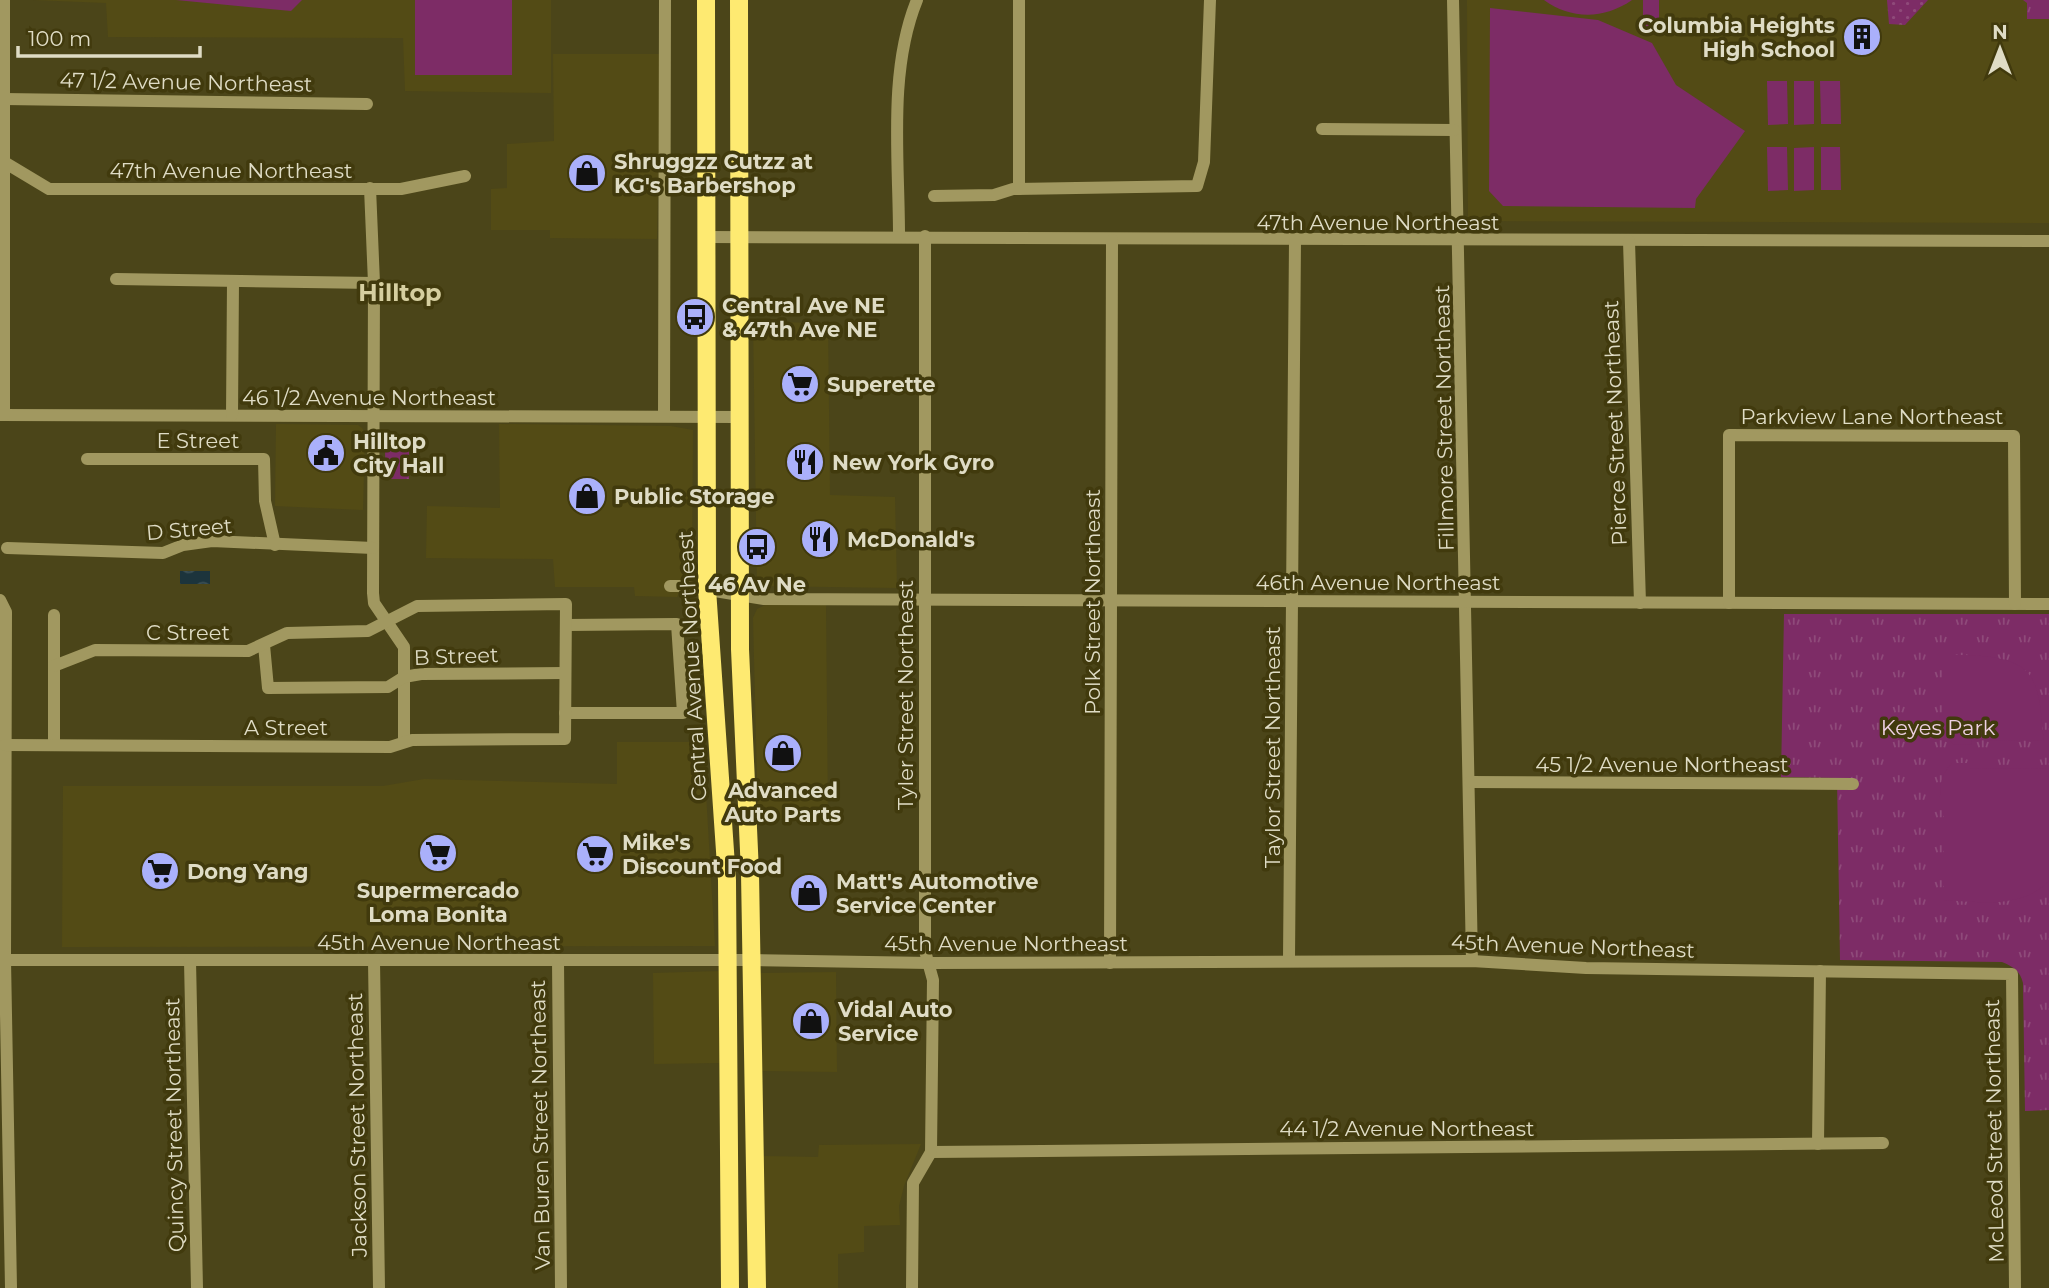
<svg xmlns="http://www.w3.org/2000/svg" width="2049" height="1288" viewBox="0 0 2049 1288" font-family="Montserrat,sans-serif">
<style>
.built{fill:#534b15}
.grass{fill:url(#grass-tufts)}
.garden{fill:url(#garden-dots)}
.pitch{fill:#7d2c66}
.water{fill:url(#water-waves)}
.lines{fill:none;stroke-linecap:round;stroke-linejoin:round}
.minor{stroke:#a19860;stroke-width:12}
.major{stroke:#feea71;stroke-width:18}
.labels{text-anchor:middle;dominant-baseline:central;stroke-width:7;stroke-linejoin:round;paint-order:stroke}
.poi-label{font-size:21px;font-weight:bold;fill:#dfdcc5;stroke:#413a0d;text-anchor:start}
.street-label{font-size:21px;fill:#dfdcc5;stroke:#413a0d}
.park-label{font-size:21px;fill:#eed1e3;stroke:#413a0d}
.quarter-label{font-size:24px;font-weight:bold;fill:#d6cfa0;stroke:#413a0d}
</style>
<defs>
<pattern id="grass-tufts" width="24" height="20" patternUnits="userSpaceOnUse" patternTransform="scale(1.75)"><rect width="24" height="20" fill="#7d2c66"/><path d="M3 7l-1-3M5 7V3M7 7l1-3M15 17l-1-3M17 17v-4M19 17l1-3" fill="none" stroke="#8f4a7a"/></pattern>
<pattern id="garden-dots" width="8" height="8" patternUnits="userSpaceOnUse" patternTransform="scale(1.75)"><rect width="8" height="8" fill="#7d2c66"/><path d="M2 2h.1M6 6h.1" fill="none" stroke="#8f4a7a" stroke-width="1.8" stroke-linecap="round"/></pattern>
<pattern id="water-waves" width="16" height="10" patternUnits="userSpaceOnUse" patternTransform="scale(1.75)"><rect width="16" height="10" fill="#1c343c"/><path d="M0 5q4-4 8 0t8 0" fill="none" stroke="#3d5157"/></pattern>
</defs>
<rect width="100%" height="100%" fill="#4b4519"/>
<g class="built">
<path d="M33,0H551V93L405,91L403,38L108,37L106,3Z"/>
<path d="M1467,0H2049V223L1468,221Z"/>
<path d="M553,54H661L657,239L550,238V230H491V189L507,188V144L554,141Z"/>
<path d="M753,322L828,323L830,495L895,497L897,588L757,586Z"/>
<path d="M276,424L358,425L362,428L365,433L363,510L275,506Z"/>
<path d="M499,424L671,426L693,430L692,567L677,597L635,596L634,587H555L553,559L426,558L427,506L500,508Z"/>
<path d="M765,605H826L828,820L758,818L753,618L757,609Z"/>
<path d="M617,742H703L715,946L62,947L63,786H383L424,779L617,784Z"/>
<path d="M720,971L719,1063L654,1064L653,973Z"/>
<path d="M836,972L837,1072L761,1071L758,973Z"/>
<path d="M921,1144L904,1186L899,1206L900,1225L864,1226V1252L838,1254V1288H761V1156L818,1157L819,1145Z"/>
</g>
<g class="grass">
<path d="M2023,0H2049V19H2027V3Z"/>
<path d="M388,447H406L409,452V479H386L385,451Z"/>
<path d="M1784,614H2049V1110L2025,1111L2023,983C2020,971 2014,967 2002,962L1840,960L1837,778L1781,777Z"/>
</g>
<path class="garden" d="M1887,0H1928L1905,25L1889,24Z"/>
<g class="pitch">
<path d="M176,0H302L291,11Z"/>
<rect x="415" y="0" width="97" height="75"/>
<path d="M1544,0H1632C1605,19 1571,20 1544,0Z"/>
<path d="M1643,0H1659V27L1643,26Z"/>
<path d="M1490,8L1598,20L1652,43L1676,85L1745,131L1696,199L1695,208L1503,206L1489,191Z"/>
<path d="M1767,81H1787L1788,124L1768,125Z"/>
<path d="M1794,81H1814V124L1794,125Z"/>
<path d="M1820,81H1840L1841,124H1821Z"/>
<path d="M1767,147H1787L1788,190L1768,191Z"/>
<path d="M1814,147V190L1794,191V148Z"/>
<path d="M1821,147H1840L1841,190H1821Z"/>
<path d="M1943,655C1968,655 2017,653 2031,677C2042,695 2041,721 2044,741L1972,740L1971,745L1953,744L1940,730L1939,714H1943Z"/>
<path d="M1952,763H1967V768L2049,769V881C2022,909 1979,902 1944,900V797H1940C1940,782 1942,774 1952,763Z"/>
</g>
<rect class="water" x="180" y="571" width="30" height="13"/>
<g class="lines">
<g class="minor">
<path d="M1019,0V189"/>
<path d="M1453,0L1472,961"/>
<path d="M4,99L367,104"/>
<path d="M1322,129L1454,130"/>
<path d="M4,162L49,189H401L465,176"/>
<path d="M370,188L374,283L373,593L374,603L404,647V742"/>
<path d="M934,196L994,195L1013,189L1197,186L1204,162L1210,0"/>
<path d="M899,235C899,159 888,71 917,0"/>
<path d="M706,237L2049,241"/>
<path d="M1629,241L1640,603"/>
<path d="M116,279L374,283"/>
<path d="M0,415L739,417"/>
<path d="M4,415V0"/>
<path d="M232,415L233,282"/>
<path d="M664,416L665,0"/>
<path d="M87,459H264L265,501L275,545"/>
<path d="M7,548L163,553L183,545L212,541L373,548"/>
<path d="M670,586H684L764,599L2049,604"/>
<path d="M0,600L6,612L5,960L11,1288"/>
<path d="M1729,603V435L2014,436L2015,604"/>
<path d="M264,645L268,688L388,687L404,677L421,674L565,673"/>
<path d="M565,713H683L677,624L567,625"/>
<path d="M54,744V615"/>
<path d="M5,745L390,747L412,740L565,739L566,604L417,606L368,631L287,633L248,651L95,650L54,666"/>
<path d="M1470,782L1853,784"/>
<path d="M1289,959L1295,241"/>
<path d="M0,960H750L929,963L1472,961L1586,968L2012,974L2015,1288"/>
<path d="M190,961L197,1288"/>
<path d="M374,961L379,1288"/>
<path d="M558,961L561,1288"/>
<path d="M1110,963L1112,240"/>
<path d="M1818,1144L1820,971"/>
<path d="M931,1152L1883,1143"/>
<path d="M912,1288L913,1183L931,1152L933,980L925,951V236"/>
</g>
<g class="major">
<path d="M706,0L707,589L727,880L730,1288"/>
<path d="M739,0L740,649L750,873L757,1288"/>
</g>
</g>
<defs>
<symbol id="building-disc" viewBox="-11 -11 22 22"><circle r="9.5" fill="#aab0fb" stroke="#413a0d"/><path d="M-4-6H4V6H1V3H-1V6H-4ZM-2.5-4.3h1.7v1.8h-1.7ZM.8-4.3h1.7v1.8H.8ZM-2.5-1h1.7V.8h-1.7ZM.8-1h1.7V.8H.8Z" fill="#111"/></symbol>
<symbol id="shop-disc" viewBox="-11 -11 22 22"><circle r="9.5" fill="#aab0fb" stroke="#413a0d"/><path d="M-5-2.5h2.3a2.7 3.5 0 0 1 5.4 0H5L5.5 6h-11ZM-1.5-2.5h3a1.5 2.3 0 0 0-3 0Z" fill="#111"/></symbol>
<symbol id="bus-disc" viewBox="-11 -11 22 22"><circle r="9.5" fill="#aab0fb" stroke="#413a0d"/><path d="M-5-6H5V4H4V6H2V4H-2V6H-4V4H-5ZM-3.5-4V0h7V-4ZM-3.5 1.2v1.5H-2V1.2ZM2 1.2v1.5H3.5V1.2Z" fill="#111"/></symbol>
<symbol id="supermarket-disc" viewBox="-11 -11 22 22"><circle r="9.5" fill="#aab0fb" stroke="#413a0d"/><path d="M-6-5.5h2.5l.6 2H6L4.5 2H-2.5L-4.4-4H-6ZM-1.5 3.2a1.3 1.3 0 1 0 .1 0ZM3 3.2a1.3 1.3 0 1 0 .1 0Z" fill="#111"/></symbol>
<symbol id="civic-disc" viewBox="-11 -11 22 22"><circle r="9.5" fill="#aab0fb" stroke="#413a0d"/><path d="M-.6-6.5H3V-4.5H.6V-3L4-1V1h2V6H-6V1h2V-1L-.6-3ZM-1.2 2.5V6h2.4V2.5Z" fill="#111"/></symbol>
<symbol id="restaurant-disc" viewBox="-11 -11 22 22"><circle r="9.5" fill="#aab0fb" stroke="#413a0d"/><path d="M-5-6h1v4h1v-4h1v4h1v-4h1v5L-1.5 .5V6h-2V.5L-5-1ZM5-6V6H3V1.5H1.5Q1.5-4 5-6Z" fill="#111"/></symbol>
</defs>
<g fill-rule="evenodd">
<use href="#building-disc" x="1840" y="15" width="44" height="44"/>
<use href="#shop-disc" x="565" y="151" width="44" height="44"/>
<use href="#bus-disc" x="673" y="295" width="44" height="44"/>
<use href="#supermarket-disc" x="778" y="362" width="44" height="44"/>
<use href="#civic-disc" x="304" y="431" width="44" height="44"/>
<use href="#restaurant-disc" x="783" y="440" width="44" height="44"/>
<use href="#shop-disc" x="565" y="474" width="44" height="44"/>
<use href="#restaurant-disc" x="798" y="517" width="44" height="44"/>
<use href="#bus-disc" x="735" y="525" width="44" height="44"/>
<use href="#shop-disc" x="761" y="731" width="44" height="44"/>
<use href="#supermarket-disc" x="416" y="831" width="44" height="44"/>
<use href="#supermarket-disc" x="573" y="832" width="44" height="44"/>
<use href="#supermarket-disc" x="138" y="849" width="44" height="44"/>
<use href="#shop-disc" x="787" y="871" width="44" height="44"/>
<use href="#shop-disc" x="789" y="999" width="44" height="44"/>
</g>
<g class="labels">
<g class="poi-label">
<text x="1835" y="25" text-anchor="end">Columbia Heights<tspan x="1835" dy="24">High School</tspan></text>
<text x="614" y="161">Shruggzz Cutzz at<tspan x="614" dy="24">KG's Barbershop</tspan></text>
<text x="722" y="305">Central Ave NE<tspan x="722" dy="24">&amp; 47th Ave NE</tspan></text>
<text x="827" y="384">Superette</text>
<text x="353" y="441">Hilltop<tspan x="353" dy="24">City Hall</tspan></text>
<text x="832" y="462">New York Gyro</text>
<text x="614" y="496">Public Storage</text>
<text x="847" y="539">McDonald's</text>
<text x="757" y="584" text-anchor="middle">46 Av Ne</text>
<text x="783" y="790" text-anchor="middle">Advanced<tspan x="783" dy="24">Auto Parts</tspan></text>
<text x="622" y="842">Mike's<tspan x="622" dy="24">Discount Food</tspan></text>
<text x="187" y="871">Dong Yang</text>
<text x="836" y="881">Matt's Automotive<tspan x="836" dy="24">Service Center</tspan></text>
<text x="438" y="890" text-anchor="middle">Supermercado<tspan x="438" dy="24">Loma Bonita</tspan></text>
<text x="838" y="1009">Vidal Auto<tspan x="838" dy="24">Service</tspan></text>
</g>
<g class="street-label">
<text transform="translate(186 82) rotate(1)">47 1/2 Avenue Northeast</text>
<text x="231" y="170">47th Avenue Northeast</text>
<text x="1378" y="222">47th Avenue Northeast</text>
<text x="369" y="397">46 1/2 Avenue Northeast</text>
<text x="1872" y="416">Parkview Lane Northeast</text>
<text transform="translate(1444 418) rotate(-91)">Fillmore Street Northeast</text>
<text transform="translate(1615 423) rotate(-92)">Pierce Street Northeast</text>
<text x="198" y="440">E Street</text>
<text transform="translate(189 529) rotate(-5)">D Street</text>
<text x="1378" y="582">46th Avenue Northeast</text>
<text transform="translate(1092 602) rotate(-90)">Polk Street Northeast</text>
<text x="188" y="632">C Street</text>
<text transform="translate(456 656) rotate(-2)">B Street</text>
<text transform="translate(692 666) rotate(-93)">Central Avenue Northeast</text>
<text transform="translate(905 695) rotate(-90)">Tyler Street Northeast</text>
<text x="286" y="727">A Street</text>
<text transform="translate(1272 747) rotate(-90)">Taylor Street Northeast</text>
<text x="1662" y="764">45 1/2 Avenue Northeast</text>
<text x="439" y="942">45th Avenue Northeast</text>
<text x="1006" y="943">45th Avenue Northeast</text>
<text transform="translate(1573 946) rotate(2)">45th Avenue Northeast</text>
<text transform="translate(174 1125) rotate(-91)">Quincy Street Northeast</text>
<text transform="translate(357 1125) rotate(-91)">Jackson Street Northeast</text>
<text transform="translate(540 1125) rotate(-91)">Van Buren Street Northeast</text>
<text x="1407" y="1128">44 1/2 Avenue Northeast</text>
<text transform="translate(1994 1131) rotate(-91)">McLeod Street Northeast</text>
</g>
<g class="park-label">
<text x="1938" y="727">Keyes Park</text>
</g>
<g class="quarter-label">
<text x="400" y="292">Hilltop</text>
</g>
</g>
<g transform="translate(2000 49)" stroke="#413a0d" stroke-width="5" paint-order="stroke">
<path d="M0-5L12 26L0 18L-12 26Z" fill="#dfdcc5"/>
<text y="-10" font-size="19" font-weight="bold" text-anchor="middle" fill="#dfdcc5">N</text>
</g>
<path d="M18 46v10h182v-10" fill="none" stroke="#dfdcc5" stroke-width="3.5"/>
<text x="28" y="46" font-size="21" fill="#dfdcc5" stroke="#413a0d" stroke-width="5" paint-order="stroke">100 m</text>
</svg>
